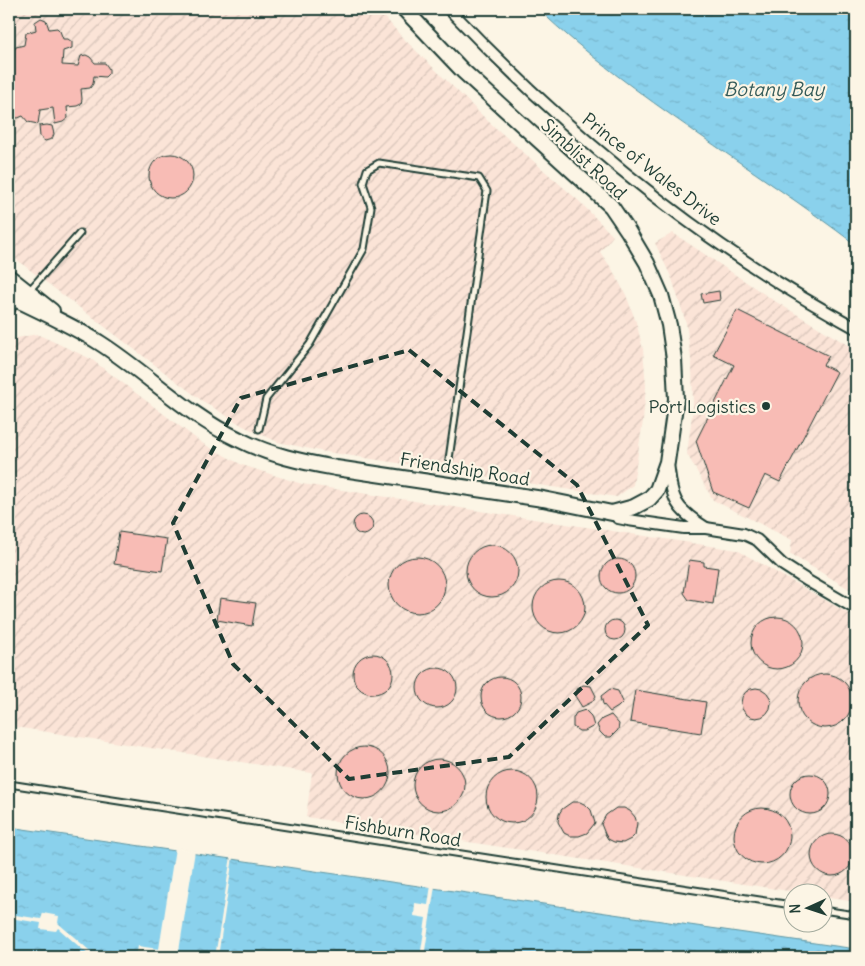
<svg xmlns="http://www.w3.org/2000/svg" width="865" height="966" viewBox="0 0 865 966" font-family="Delius,sans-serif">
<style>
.industrial{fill:url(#industrial-furrows)}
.water{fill:url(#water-ripples);stroke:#5f96a2}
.pier{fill:#fcf5e5}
.building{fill:#f8bcb5;stroke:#1f3d34}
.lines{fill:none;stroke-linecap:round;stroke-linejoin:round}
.lane-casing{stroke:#1f3d34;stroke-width:9}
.street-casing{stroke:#1f3d34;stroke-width:14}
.secondary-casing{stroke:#1f3d34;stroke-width:18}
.lane{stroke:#fcf5e5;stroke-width:5}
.street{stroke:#fcf5e5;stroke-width:10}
.secondary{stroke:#fcf5e5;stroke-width:14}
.marked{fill:none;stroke:#1f3d34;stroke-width:4;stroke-dasharray:10 6;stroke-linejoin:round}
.poi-dot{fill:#1f3d34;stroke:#fcf5e5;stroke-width:2}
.labels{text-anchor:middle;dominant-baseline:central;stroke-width:4.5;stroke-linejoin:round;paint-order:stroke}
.street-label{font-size:18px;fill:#1f3d34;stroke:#fcf5e5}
.poi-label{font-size:18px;fill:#1f3d34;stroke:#fcf5e5;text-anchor:end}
.water-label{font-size:19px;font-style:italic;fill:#345b59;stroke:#fcf5e5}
</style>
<defs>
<pattern id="industrial-furrows" width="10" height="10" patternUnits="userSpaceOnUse" patternTransform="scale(1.25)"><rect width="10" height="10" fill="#fbe4d7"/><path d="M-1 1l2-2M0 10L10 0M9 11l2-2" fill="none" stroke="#d7c4b9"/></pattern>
<pattern id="water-ripples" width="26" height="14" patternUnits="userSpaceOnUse" patternTransform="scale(1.25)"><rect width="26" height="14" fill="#8ad1ec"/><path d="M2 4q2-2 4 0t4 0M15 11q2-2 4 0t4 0" fill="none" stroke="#77b4cb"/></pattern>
</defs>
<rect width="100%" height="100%" fill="#fcf5e5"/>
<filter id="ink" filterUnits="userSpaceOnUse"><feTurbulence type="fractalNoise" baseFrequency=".02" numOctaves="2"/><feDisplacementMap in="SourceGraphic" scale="10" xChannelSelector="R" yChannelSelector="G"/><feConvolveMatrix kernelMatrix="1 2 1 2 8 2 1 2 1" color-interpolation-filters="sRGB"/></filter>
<g filter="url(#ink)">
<g class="industrial">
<path d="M9,9H378L401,36L489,122L580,202L613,236L600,252L612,269L626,295L636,322L643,349L646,386L643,421L633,485L617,497L320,451L278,442L243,426L201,400L9,254Z"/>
<path d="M673,233L773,300L856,350V593L790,554L792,540L713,500L687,454L693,407L692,366L686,323L672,279L655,243Z"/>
<path d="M37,334L91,359L202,443L242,465L302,484L737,550L856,618V902L823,897L822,894L802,893L306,817L312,773L9,726V343L12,339Z"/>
</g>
<g class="water">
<path d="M538,9H856V245C751,165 635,100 538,9Z"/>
<path d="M9,827L856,949V957H9Z"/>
</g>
<g class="pier">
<path d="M175,848L195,851L179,951L215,957L231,856L233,857L218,957H136L138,946L159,949Z"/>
<path d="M431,885L435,886L424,957H420L426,918L414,916L415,903L428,905Z"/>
<path d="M43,913L59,916L58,923L97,957H91L58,928L56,931L40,929L41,923L9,918V914L41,919Z"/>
</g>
<g class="building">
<path d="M41,18L46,20L49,29L57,28L60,31L63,39H68L72,42V48L63,51L62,65L78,66L81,56L86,55L90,57L95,63H105L109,69V73L105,77L94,76L93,84L90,88L81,89L82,99L81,104L77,106L67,107L68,118L63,122L55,124L53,108L40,110L38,124L28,122L23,116L18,118L9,117V59L14,58V50L16,47L24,45L26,33L36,30L35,22Z"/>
<path d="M47,125L52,126L54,134L52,139L45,141L40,137L39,126Z"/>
<circle cx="171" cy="176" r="22"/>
<path d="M719,291L720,300L703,303L701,294Z"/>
<path d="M737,310L829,356L823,365L837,372L780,482L765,475L749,508L713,492L696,441L734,365L713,355Z"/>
<circle cx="363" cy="525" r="10"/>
<path d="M119,532L167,539L162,571L114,564Z"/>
<circle cx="492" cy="571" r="26"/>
<circle cx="417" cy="585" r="28"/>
<circle cx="618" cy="576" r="17"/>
<path d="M689,560L704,562V566L718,568L713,604L689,600L684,593Z"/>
<circle cx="559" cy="607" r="26"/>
<path d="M220,598L256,603L252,626L217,620Z"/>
<circle cx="777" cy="643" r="26"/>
<circle cx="615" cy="630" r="10"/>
<circle cx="373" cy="674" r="20"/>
<circle cx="437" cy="688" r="20"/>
<circle cx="825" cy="701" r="27"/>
<circle cx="501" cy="697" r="20"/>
<path d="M583,685L591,686L596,696L592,702L582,707L575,696L577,689Z"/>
<circle cx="756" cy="703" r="15"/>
<path d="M610,689L618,691L623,702L618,707L610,712L603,704L601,696Z"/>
<path d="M635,690L706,702L701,733L630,722Z"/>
<path d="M585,710L591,716L594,726L585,731H579L573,727V718L576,713Z"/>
<path d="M611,715L619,724L618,730L611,737H605L600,732L597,725L602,719Z"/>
<circle cx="364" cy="773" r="26"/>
<circle cx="439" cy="785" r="26"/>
<circle cx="512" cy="797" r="26"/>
<circle cx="810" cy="794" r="20"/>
<path d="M572,802H580L586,805L591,810L595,823L587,833L579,836H570L564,833L558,822L559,814L562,809Z"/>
<circle cx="762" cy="836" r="28"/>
<path d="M616,808H624L630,811L635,817L637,823L635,835L631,839L623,843L614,842L608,839L605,834L601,824L606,815Z"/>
<circle cx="832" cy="855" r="21"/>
</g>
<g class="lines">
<defs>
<g id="lane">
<path d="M28,292L80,233"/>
<path d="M259,429L266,399L310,344L364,249L371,207L363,183L367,170L379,163L479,178L487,191L449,459"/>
<path d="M9,784L792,905"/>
<path d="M822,910L856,915"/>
</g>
<g id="street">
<path d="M449,9C568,134 704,246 856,328"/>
<path d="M9,309L15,299"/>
<path d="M668,463C673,501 673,507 706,528"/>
<path d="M612,513L618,518L628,520L684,528H706L744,534L757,540L783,565L808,581L856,609"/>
</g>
<g id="secondary">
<path d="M9,277L52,311"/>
<path d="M9,294L15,299C44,313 73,326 100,343C147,373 187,415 238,439C269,455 302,462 336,468L543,499L612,513L634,507L649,499L657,490L667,462L676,399L674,359L669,325L661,295L647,263L628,231L611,206L463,71L404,9"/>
</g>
</defs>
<use href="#lane" class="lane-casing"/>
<use href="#street" class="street-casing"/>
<use href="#secondary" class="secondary-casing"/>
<use href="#lane" class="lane"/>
<use href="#street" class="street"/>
<use href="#secondary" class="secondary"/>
</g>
</g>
<path class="marked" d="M409,350L577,485L648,625L509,757L349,779L233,664L173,523L241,398Z"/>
<circle class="poi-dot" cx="766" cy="406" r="5"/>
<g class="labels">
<g class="street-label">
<text transform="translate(584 159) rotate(43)">Simblist Road</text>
<text transform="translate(652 169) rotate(38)">Prince of Wales Drive</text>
<text transform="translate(465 469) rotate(9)">Friendship Road</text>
<text transform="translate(403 831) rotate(9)">Fishburn Road</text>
</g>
<g class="poi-label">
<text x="756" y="406">Port Logistics</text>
</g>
<g class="water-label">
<text x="774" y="89">Botany Bay</text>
</g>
</g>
<rect width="865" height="966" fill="none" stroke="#fcf5e5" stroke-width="30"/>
<rect x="15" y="15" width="835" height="936" fill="none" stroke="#1f3d34" stroke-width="2" filter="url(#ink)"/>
<g transform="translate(808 908) rotate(267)"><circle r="24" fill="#fcf5e5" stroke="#a4ab9e"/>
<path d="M0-4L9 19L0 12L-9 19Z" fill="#1f3d34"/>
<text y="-8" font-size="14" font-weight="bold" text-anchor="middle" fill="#1f3d34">N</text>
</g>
</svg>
